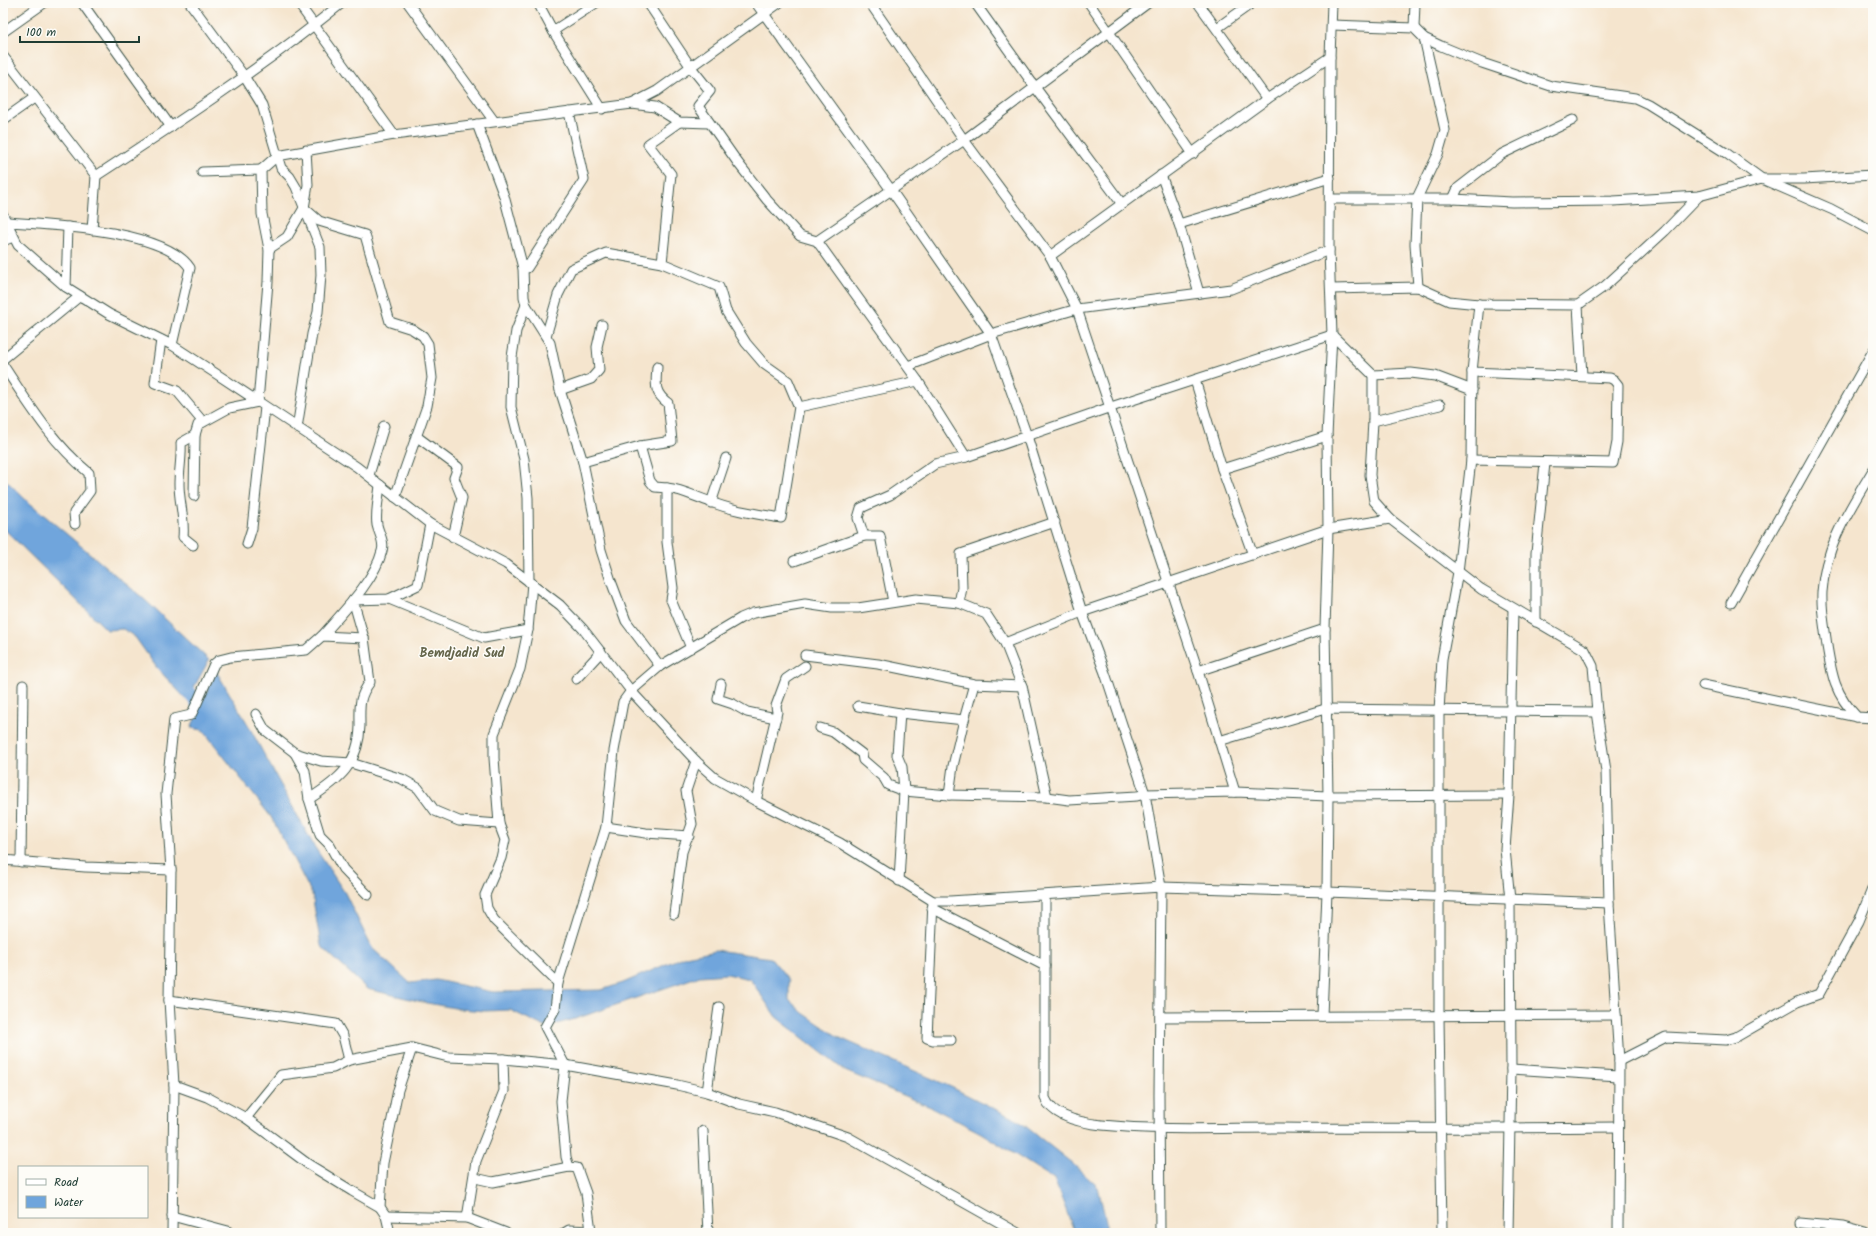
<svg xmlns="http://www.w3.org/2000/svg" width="1876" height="1236" viewBox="0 0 1876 1236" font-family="Kalam,sans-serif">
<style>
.water{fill:#6fa5dc;stroke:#477188}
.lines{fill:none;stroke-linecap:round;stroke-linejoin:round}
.river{stroke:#6fa5dc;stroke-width:14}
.minor-casing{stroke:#3f564b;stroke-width:11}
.minor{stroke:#fff;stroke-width:9}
.labels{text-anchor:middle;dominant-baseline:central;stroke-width:3;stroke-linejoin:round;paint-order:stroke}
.neighbourhood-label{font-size:13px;font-weight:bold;fill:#65664b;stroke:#fdfcf7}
</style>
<rect width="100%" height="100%" fill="#fdfcf7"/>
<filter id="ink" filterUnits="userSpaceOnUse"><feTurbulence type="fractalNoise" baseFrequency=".025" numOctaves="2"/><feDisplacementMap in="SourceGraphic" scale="8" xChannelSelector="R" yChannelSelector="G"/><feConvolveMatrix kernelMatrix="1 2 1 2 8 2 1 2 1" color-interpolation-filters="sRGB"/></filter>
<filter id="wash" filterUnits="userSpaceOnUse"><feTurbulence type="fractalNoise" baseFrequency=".012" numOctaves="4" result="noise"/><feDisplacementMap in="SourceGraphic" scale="16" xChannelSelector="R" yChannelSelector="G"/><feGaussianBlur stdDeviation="0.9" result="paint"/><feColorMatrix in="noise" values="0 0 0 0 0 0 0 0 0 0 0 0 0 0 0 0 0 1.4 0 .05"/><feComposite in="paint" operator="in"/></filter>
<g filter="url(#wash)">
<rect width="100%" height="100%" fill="#f5e5ce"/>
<g class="water">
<path d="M3,477L25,499L144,599L209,660L187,700L157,668L135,637L123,629L107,630L3,528Z"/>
<path d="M216,671L246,721L314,846L345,893L372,948L410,983L436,980L493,992L601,990L623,983L685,956L716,950L771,958L789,980V1000L803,1013L840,1038L951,1087L1019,1121L1073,1164L1098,1187L1106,1221V1233H1075L1054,1179L981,1133L933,1108L845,1071L776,1017L750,979L727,974L700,976L575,1019L545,1027L510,1010L485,1011L460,1009L427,1003L367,989L321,946L312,894L271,817L203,730L191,728Z"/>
</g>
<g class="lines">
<path class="river" d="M179,679L205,713"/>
</g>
</g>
<g filter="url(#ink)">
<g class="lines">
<defs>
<g id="minor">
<path d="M82,3L171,127"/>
<path d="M190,3L244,76L262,105L281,168L290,177L296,187L320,247L321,275L318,312L312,334L297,428"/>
<path d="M298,3L394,135"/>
<path d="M408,3L494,121"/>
<path d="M538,3L553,31L602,109"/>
<path d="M648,3L690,66L710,91L698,106L738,163L767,200L800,236L817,241L918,381L966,457L1111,407L1332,335L1373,375L1411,373L1435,376L1472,390"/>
<path d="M756,3L891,190L991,334L1027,436L1082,612L1105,673L1145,794L1161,887L1159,1095L1160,1233"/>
<path d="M870,3L964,140L1050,256L1077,309L1198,671L1235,792"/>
<path d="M975,3L1035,87L1122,204"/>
<path d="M1089,3L1193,154"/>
<path d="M1198,3L1267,99"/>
<path d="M1332,25L1414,28L1424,38L1441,46L1482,63L1551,86L1635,98L1648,104L1726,153L1762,179L1831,209L1873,231"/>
<path d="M1217,28L1252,3"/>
<path d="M1414,28L1415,3"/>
<path d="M553,31L596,3"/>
<path d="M3,32L44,3"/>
<path d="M3,56L96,176L92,230"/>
<path d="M632,104L657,91L779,3"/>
<path d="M3,120L34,98"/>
<path d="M477,124L504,196L523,268L524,297L526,305L550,343L560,390L583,462L601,550L611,581L626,621L660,666"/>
<path d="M306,150L308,185L304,208L319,221L365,235L390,322L412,329L423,336L428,344L432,378L427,406L395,497"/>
<path d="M202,172L261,170"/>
<path d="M1161,175L1179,224L1330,178"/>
<path d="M96,176C180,121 264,66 342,3"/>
<path d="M1330,199H1453L1512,202L1613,201L1699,196L1762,179H1804L1873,175"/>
<path d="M1453,199L1458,188L1502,154L1573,120"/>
<path d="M3,215L18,245L66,287L109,314L172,345L215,373L357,467L430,524L506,564L560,605L583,629L631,691L696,761L715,778L756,801L840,843L933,901H950L1161,887L1327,892L1609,903"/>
<path d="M8,222C51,225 166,230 190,268L172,345"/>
<path d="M1179,224L1199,293"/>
<path d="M3,241L13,237"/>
<path d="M817,241L964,140L1148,3"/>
<path d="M269,249L287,237L304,208"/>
<path d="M1050,256L1267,99L1330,57"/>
<path d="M523,268H527L584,180L569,112"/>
<path d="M66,287L68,227"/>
<path d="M1418,287L1415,244L1417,198L1438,154L1445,130L1424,38"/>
<path d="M1332,289L1418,287L1449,301L1479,304L1578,305L1605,286L1665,231L1699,196"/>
<path d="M526,305L516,331L512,357L511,407L524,459L528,498L529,582"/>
<path d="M1578,305L1582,376"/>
<path d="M546,336L558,295L571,269L606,253L662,263"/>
<path d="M161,340L155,383L177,391L203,422"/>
<path d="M3,359L80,296"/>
<path d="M3,365C30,406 51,441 89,473L90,491L74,513L75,524"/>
<path d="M908,366L991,334L1077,309L1231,289L1329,250"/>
<path d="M1373,375V421L1370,475L1374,501L1390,519L1481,589L1585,650L1593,666L1597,712L1606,771L1609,903L1619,1061L1618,1233"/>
<path d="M1195,380L1222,469L1253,555"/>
<path d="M560,390L591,379L599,370L597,347L602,325"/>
<path d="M799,407L918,381"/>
<path d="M1373,421L1440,405"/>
<path d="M416,436L458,467L454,478L462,498L453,537"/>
<path d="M640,446L672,441L668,403C653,392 656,383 657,367"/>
<path d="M1471,460L1472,372L1479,304"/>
<path d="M583,462L640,446L650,481L655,487L667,488V542L673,588L671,600L691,648"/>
<path d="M1222,469L1327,436"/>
<path d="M1873,470C1850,509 1825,545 1822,592C1821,610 1825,629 1827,646C1832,677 1835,694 1857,717L1873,718"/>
<path d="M369,475L384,426"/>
<path d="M667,488C684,490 695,497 711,502C733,511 758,514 781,518L799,407L788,381L764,364L746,343L726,311L719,287L662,263L671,174L648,144L679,122"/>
<path d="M194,496L195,435L198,425L229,408L258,402L268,282L269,249L262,214L261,170L277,156L394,135L632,104L655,107L679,122L709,123"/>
<path d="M711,503L726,458"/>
<path d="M864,536L858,518L861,508L890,495L935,464L966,457"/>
<path d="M247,544L252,528L265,407"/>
<path d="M193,545L183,537C185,519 179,502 179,484C179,470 182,457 181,443L195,435"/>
<path d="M794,561L864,536H880L893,602"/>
<path d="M532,583L528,630L520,669L494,734V758L499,824L505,840L501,858L485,895L487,908L494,920L558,983"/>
<path d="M389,599L484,638L528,630"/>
<path d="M959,603L962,588L961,554L1055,522"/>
<path d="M1731,603L1873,351"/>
<path d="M1536,622V553L1545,463"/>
<path d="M322,636C341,614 375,580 382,551C385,542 379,534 377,525C375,513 379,497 380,485"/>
<path d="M1005,643L1082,612L1328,529L1390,519"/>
<path d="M805,655L878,664L974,684L1022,686"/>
<path d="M1198,671L1325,629"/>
<path d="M576,679L601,652"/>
<path d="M721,684L718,699L733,704L747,712L776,718"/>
<path d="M1703,685L1857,717"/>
<path d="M858,706L900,713L964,720L953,766L949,795"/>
<path d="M256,714L265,730L295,753L321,761L351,763L402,779L418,788L435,811L459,821L499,824"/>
<path d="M964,720L974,684"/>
<path d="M820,728L833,732L862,754L863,760L884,778L888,785L904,791L949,795L1047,797L1069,800L1137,796L1145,794L1235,792L1328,796L1509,795"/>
<path d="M1219,741L1325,709L1597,712"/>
<path d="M295,753L305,771L309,799L320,835L329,844L343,869L368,895"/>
<path d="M309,799C339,780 359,764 360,726C360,707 358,698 370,682L364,638L353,600L389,599L418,585L430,524"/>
<path d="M756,801L777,712L776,706L786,679L805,666"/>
<path d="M606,827L646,833L689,836"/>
<path d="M3,860L85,867L171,870"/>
<path d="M21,862L23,685"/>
<path d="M899,881L904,791L902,767L897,755L900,713"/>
<path d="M1045,896V1098C1053,1118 1083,1123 1102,1125C1161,1131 1221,1128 1280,1128C1393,1129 1505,1128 1618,1127"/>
<path d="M933,901L927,1038L933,1040H951"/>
<path d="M932,908L1045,966"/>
<path d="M674,914L682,852L692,824L686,791L696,761"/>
<path d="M169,1000L336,1024L343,1036L349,1060"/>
<path d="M1322,1016L1327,892L1328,796L1325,629L1328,529L1327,436L1332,335L1329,250L1330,57L1332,3"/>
<path d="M1160,1017L1616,1015"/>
<path d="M1619,1061L1666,1037L1726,1040L1736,1037L1797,1002L1819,994L1859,921L1873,887"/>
<path d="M1511,1069L1618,1076"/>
<path d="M174,1085L207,1097L246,1118L308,1164L352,1191L380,1207"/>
<path d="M707,1092L719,1007"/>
<path d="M246,1118L281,1075L333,1068L349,1060L412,1048L448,1057L503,1059L565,1065L677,1085L707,1092L739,1104L775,1112L848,1137L1018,1233"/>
<path d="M703,1131L708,1233"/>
<path d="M569,1167L566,1157L561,1101L565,1065L545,1027L555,1009L558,983L606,827L614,751L623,702L631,691L660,666L741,618L753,613L805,604L832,608H858L916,599L959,603L986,614L1005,643L1022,686L1047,797"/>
<path d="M475,1178L493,1182L569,1167L577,1168L586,1193L591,1231L594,1233"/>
<path d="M172,1216L228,1231"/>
<path d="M386,1216L467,1218L506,1233"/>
<path d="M467,1218L476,1161L504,1091L503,1059"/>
<path d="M1800,1223L1844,1227L1866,1233"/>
<path d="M172,1233L174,1085L169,1000L171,870L166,794L174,719L191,715L197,703L214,664L219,660L231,657L306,650L322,636L364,638"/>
<path d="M390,1233L386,1216L380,1207L383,1163L398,1090L412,1048"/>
<path d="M564,1233L569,1230L591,1231"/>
<path d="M1442,1233L1439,1016V711L1442,659L1458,572L1471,460L1613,463L1617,442L1618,385L1614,380L1610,378L1472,372"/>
<path d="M1508,1233L1511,1069L1510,900L1505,849L1509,795L1513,609"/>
</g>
</defs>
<use href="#minor" class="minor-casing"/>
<use href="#minor" class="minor"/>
</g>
</g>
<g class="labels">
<g class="neighbourhood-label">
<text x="462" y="653">Bemdjadid Sud</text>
</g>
</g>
<rect width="1876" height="1236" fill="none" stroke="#fdfcf7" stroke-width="16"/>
<rect x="18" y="1166" width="130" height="52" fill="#fdfcf7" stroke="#a4b0a9"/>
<rect x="26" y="1179" width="20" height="6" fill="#ffffff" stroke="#a4b0a9"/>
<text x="54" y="1186" font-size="12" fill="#1f3d34">Road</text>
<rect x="26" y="1196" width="20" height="12" fill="#6fa5dc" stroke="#a4b0a9"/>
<text x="54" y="1206" font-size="12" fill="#1f3d34">Water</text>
<path d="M20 36v6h119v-6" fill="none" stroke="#1f3d34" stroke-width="2"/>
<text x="26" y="36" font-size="12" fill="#1f3d34" stroke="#fdfcf7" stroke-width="3" paint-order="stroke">100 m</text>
</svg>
